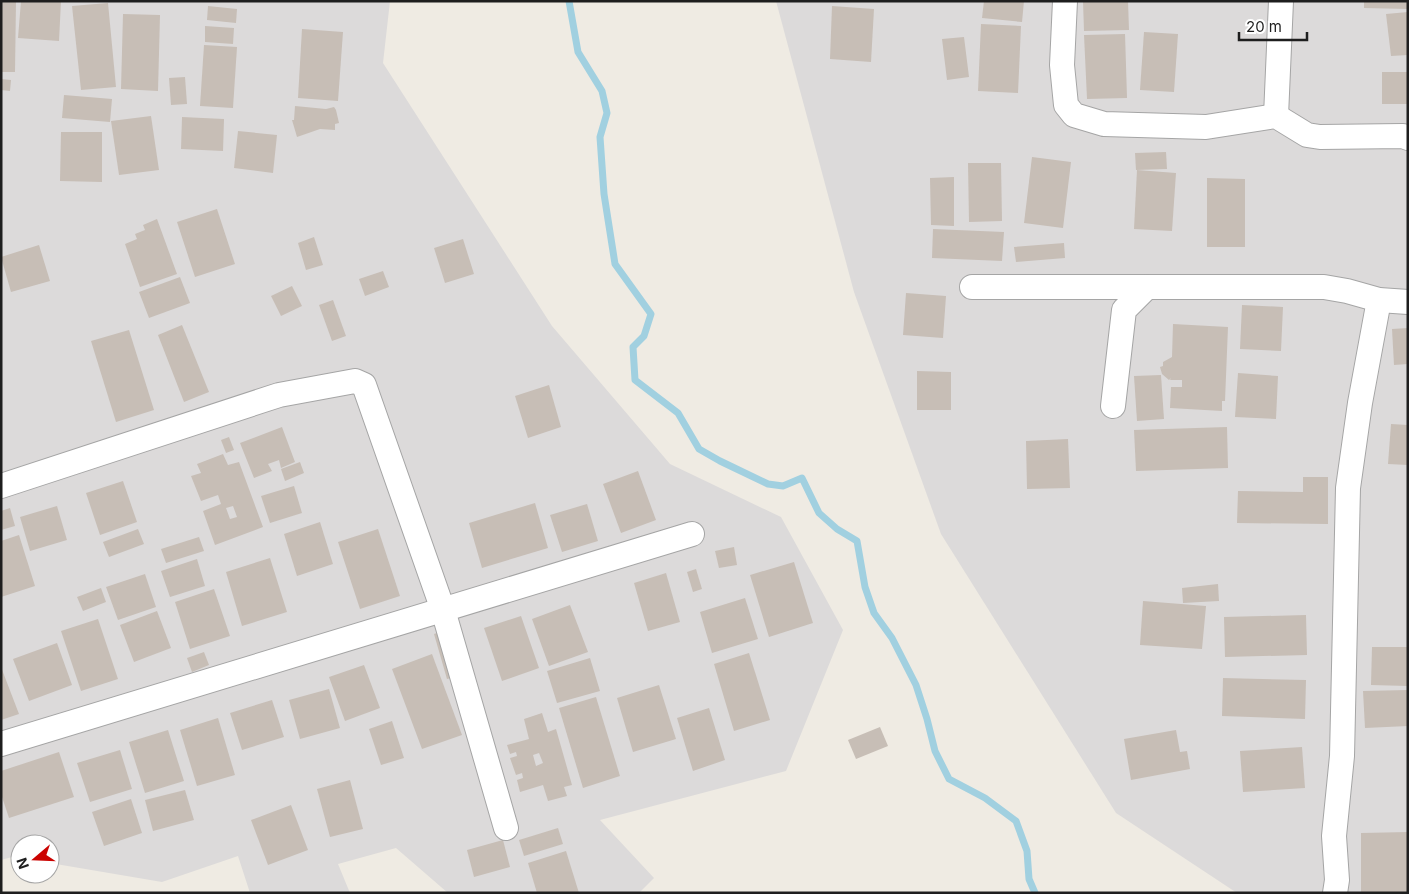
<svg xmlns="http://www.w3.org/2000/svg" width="1409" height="894" viewBox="0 0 1409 894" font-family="Inter,sans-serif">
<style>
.residential{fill:#dcdada}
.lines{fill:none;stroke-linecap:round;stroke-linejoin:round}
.stream{stroke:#a1d0e0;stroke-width:7}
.building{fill:#c7beb6;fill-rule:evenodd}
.minor-casing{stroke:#a5a5a5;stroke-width:26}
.minor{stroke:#fff;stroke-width:24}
</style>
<rect width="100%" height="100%" fill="#efebe3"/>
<g class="residential">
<path d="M1,1H390L383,63L552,326L670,464L781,517L843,630L786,771L600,820L654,878L639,893H448L396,848L338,864L350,893H250L238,856L162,882L50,863V844H20V858L12,857L1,860Z"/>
<path d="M776,1H1408V893H1237L1116,813L941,534L854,292Z"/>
</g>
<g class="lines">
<path class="stream" d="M569,1L578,52L602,91L607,113L600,137L604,194L615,264L651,314L644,336L633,347L635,380L678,413L699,449L720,461L768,484L783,486L802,478L819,513L837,529L857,541L865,587L874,613L892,638L916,685L927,719L935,751L949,779L985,798L1016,821L1027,851L1029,879L1035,893"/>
</g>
<g class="building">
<path d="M1,1H16L15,72H1Z"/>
<path d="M21,1H61L59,41L18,38Z"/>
<path d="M984,1H1024L1022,22L982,18Z"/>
<path d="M1083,1H1128L1129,30L1084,31Z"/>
<path d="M1364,1H1408V9L1364,8Z"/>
<path d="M108,3L116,87L81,90L72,6Z"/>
<path d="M208,6L237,9L236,23L207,20Z"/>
<path d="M832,6L874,9L871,62L830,59Z"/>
<path d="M1408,12V55L1391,56L1386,14Z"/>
<path d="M123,14L160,15L158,91L121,89Z"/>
<path d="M981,24L1021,26L1018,93L978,91Z"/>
<path d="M205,26L234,28L233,44L205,42Z"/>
<path d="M302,29L343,32L338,101L298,98Z"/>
<path d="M1144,32L1178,34L1174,92L1140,90Z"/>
<path d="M1125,34L1127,98L1087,99L1084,35Z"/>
<path d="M964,37L969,77L947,80L942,39Z"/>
<path d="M204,45L237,47L233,108L200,106Z"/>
<rect x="1382" y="72" width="26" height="32"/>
<path d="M185,77L187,104L171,105L169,78Z"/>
<path d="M1,79L11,80L10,91L1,90Z"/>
<path d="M64,95L112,99L110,122L62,118Z"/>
<path d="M295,106L326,109L334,107L336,110L339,123L335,124V130L320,129L297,137L292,120H294Z"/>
<path d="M151,116L159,170L119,175L111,121Z"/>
<path d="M182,117L224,119L223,151L181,149Z"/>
<path d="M238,131L277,135L273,173L234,168Z"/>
<path d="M61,132H102V182L60,181Z"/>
<path d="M1166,152L1167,169L1136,170L1135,153Z"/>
<path d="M1032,157L1071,162L1063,228L1024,223Z"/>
<path d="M968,163H1001L1002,221L969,222Z"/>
<path d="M1137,170L1176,173L1172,231L1134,229Z"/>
<path d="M954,177V226L931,225L930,178Z"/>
<path d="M1207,178L1245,179V247H1207Z"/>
<path d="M217,209L235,264L195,277L177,222Z"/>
<path d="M157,219L177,274L140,287L125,244L137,239L135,234L145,230L143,225Z"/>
<path d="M933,229L1004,232L1002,261L932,258Z"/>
<path d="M314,237L323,265L306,270L298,243Z"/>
<path d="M463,239L474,274L445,283L434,248Z"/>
<path d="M1064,243L1065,258L1016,262L1014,247Z"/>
<path d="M39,245L50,281L11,292L1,257Z"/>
<path d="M383,271L389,287L365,296L359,279Z"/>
<path d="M180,277L190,303L149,318L139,292Z"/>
<path d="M292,286L302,306L281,316L271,296Z"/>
<path d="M906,293L946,296L943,338L903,335Z"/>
<path d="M333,300L346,336L332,341L319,305Z"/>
<path d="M1242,305L1283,307L1281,351L1240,349Z"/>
<path d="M1173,324L1228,327L1225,401H1222V411L1170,408L1171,387H1182V380H1170L1171,378L1169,380L1162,374L1160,367L1163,366V362L1172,357Z"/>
<path d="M182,325L209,392L184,402L158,335Z"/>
<path d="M1408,328V364L1394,365L1392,329Z"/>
<path d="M129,330L154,410L116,422L91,341Z"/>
<path d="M917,371L951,372V410H917Z"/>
<path d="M1238,373L1278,376L1276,419L1235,417Z"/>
<path d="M1161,375L1164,419L1137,421L1134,376Z"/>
<path d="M549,385L561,427L528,438L515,396Z"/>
<path d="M1391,424L1408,425V465L1388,464Z"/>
<path d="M282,427L295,462L281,468L279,460L268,464L272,471L254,478L240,443Z"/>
<path d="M1227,427L1228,468L1136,471L1134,430Z"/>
<path d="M229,437L234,450L226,453L221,440Z"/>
<path d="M1068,439L1070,488L1027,489L1026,441Z"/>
<path d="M223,454L228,465L239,462L263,527L215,545L203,511L221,504L218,495L201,501L191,476L201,473L197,464ZM233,506L237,517L230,519L226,508Z"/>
<path d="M300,462L304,473L285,481L281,469Z"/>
<path d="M638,471L656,520L621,533L603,484Z"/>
<path d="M1303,477H1328V524L1237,523L1238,491L1303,492Z"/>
<path d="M123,481L137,522L100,535L86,493Z"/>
<path d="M294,486L302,513L270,523L261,496Z"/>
<path d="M535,503L548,548L482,568L469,523Z"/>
<path d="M587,504L598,541L562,552L550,515Z"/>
<path d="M57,506L67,540L30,551L20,517Z"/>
<path d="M10,508L15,526L1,530V511Z"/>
<path d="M320,522L333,564L297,576L284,534Z"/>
<path d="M138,529L144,544L109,557L103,542Z"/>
<path d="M378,529L400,596L360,609L338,542Z"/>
<path d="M19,535L35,586L1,597V541Z"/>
<path d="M199,537L204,551L166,563L161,549Z"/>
<path d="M734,547L737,565L719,568L715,551Z"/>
<path d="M270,558L287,612L242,626L226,572Z"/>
<path d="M197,559L205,586L170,597L161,571Z"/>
<path d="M794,562L813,623L769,637L750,575Z"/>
<path d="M696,569L702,589L693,592L687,572Z"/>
<path d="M666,573L680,622L648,631L634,583Z"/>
<path d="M145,574L156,607L118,620L106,587Z"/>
<path d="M1218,584L1219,601L1183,603L1182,588Z"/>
<path d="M101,588L106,602L83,611L77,597Z"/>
<path d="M214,589L230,636L190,649L175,602Z"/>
<path d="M745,598L758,639L712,653L700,612Z"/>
<path d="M1143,601L1206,606L1202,649L1140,645Z"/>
<path d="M570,605L588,652L549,666L532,619Z"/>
<path d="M157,611L171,648L134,662L120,625Z"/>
<path d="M1306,615L1307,655L1225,657L1224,617Z"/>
<path d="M521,616L539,668L502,681L484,628Z"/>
<path d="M98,619L118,679L81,691L61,631Z"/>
<path d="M446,630L459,676L447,679L434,634Z"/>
<path d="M57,643L72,685L29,701L13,659Z"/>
<path d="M1372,647H1408V686L1371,685Z"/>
<path d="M204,652L209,665L192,672L187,658Z"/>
<path d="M749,653L770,720L734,731L714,664Z"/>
<path d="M432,654L462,735L422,749L392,669Z"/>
<path d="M590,658L600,691L557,703L547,671Z"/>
<path d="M364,665L380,708L345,721L329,677Z"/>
<path d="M1,667L19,714L1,720Z"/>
<path d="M1223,678L1306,680L1305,719L1222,716Z"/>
<path d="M659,685L676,739L633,752L617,698Z"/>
<path d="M329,689L340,728L300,739L289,700Z"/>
<path d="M1408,690V726L1365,728L1363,691Z"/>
<path d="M596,697L620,776L583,788L559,708Z"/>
<path d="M272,700L284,737L242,750L230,713Z"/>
<path d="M709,708L725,760L693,771L677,718Z"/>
<path d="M542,713L548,732L556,729L572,785L564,787L567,796L548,801L543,785L520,792L517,780L523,778L522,773L516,775L510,758L517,756L516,752L510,754L507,745L529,739L524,719ZM539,753L543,763L536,766L533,755Z"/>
<path d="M218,718L235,775L197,786L180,730Z"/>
<path d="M392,721L404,758L381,765L369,729Z"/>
<path d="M880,727L888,746L856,759L848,740Z"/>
<path d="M168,730L184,781L145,793L129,742Z"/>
<path d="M1176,730L1180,752L1187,751L1190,769L1131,780L1124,739Z"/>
<path d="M1302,747L1305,788L1243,792L1240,751Z"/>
<path d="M120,750L132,789L90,802L77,763Z"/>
<path d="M59,752L74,797L9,818L1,794V771Z"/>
<path d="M350,780L363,829L330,837L317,789Z"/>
<path d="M185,790L194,820L153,831L145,800Z"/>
<path d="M131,799L142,833L104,846L92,812Z"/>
<path d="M291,805L308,850L268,865L251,820Z"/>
<path d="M558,828L563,844L524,856L519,840Z"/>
<path d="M1408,832V893H1361V833Z"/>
<path d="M503,840L510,867L474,877L467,850Z"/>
<path d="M566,851L579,893H537L528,863Z"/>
</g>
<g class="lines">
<defs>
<g id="minor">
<path d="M1065,1L1062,65L1066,105L1074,115L1104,124L1206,127L1276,116L1307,135L1320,137L1403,136L1408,138"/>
<path d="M1276,116L1281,1"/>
<path d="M972,287H1324L1347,291L1379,300L1408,302"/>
<path d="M1113,406L1124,310L1147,287"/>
<path d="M1,486L279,395L355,381L364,385L443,610L506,828"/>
<path d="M1,744L692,534"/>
<path d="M1335,893L1337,880L1334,836L1342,756L1348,488L1360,403L1379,300"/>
</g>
</defs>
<use href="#minor" class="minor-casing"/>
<use href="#minor" class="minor"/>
</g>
<rect width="1409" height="894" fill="none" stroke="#1e1e1e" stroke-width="5"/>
<g transform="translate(35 859) rotate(251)"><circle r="24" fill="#ffffff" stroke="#a5a5a5"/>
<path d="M0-4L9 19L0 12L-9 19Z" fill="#cb0300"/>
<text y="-8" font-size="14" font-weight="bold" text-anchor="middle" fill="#1e1e1e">N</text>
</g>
<path d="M1239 32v8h68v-8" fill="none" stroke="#1e1e1e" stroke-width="2.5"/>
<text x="1246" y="32" font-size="15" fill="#1e1e1e" stroke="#ffffff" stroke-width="4" paint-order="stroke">20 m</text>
</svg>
